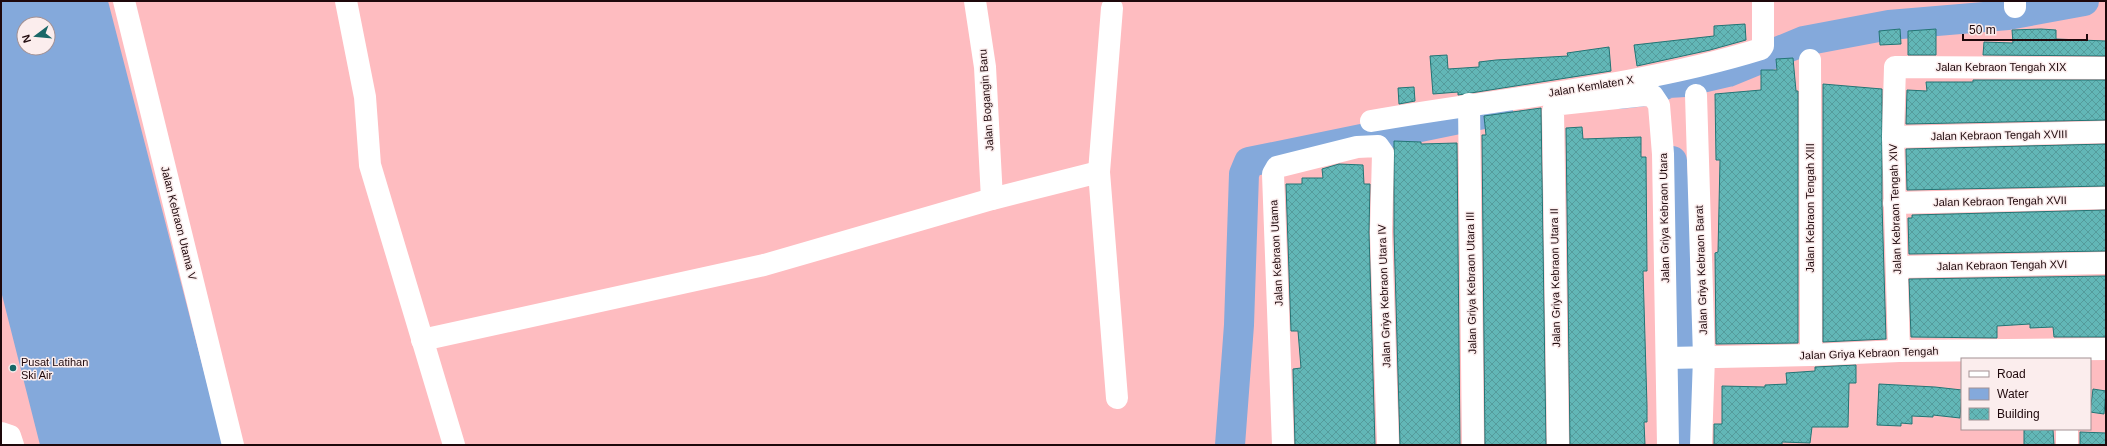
<svg xmlns="http://www.w3.org/2000/svg" width="2107" height="446" viewBox="0 0 2107 446" font-family="Arial,sans-serif">
<style>
.water{fill:#84a9db;fill-rule:evenodd}
.lines{fill:none;stroke-linecap:round;stroke-linejoin:round}
.river{stroke:#84a9db;stroke-width:30}
.building{fill:url(#building-cross-hatch);stroke:#237575}
.minor{stroke:#fff;stroke-width:22}
.poi-dot{fill:#196767;stroke:#fbeded;stroke-width:1.5}
.labels{text-anchor:middle;dominant-baseline:central;stroke-width:3;stroke-linejoin:round;paint-order:stroke}
.street-label{font-size:11px;fill:#1e080b;stroke:#fbeded}
.poi-label{font-size:11px;fill:#1e080b;stroke:#fbeded;text-anchor:start}
</style>
<defs>
<pattern id="building-cross-hatch" width="8" height="8" patternUnits="userSpaceOnUse"><rect width="8" height="8" fill="#62b7b7"/><path d="M0 0l8 8M0 8l8-8" fill="none" stroke="#559c9c"/></pattern>
</defs>
<rect width="100%" height="100%" fill="#febcc0"/>
<path class="water" d="M1,1H108L223,445H40L1,291ZM24,24H48V48H24Z"/>
<g class="lines">
<g class="river">
<path d="M1619,94L1654,90L1668,83L1685,82L1728,72L1804,41L1889,25L2008,15L2084,1"/>
<path d="M1672,161L1683,344L1684,445"/>
<path d="M1230,445L1239,325L1244,174L1249,162L1498,111"/>
</g>
</g>
<g class="building">
<path d="M1745,24L1746,40L1710,50L1637,66L1634,45L1714,36V26Z"/>
<path d="M1900,29L1901,44L1880,45L1879,31Z"/>
<path d="M1936,29V55H1908V31Z"/>
<path d="M2041,29L2056,30V39L2106,41V56L1983,55L1984,42L2013,43L2012,30Z"/>
<path d="M1609,47L1611,71L1458,95V92L1433,94L1430,56L1447,55L1448,69L1479,67V62L1496,60L1568,56L1567,53Z"/>
<path d="M1793,58L1796,91H1798V343L1716,344L1715,253L1718,252L1720,160H1716L1715,94L1761,90V70H1777L1776,59Z"/>
<path d="M1973,80H2106V120L1906,124L1907,90L1927,91L1926,82H1973Z"/>
<path d="M1823,84L1882,89V204L1886,339L1823,342Z"/>
<path d="M1414,87L1415,101L1399,104L1398,88Z"/>
<path d="M1541,108L1546,445H1485L1482,135H1486L1484,116Z"/>
<path d="M1582,127L1583,139L1641,137V157H1646L1647,271H1643L1647,406V422H1644L1645,445H1570L1566,128Z"/>
<path d="M1394,141L1421,142V144L1457,143L1460,445H1400L1394,232Z"/>
<path d="M2106,144V186L1907,190L1906,149Z"/>
<path d="M1339,164L1363,165L1364,184H1370L1369,232L1375,445H1295L1293,369L1301,368L1298,331H1291L1286,184H1302V178H1323L1322,169Z"/>
<path d="M2106,210V251L1909,254L1908,218H1912V215Z"/>
<path d="M2106,276V337H2054L2053,327L2030,328V324L1997,326V338L1911,337L1909,279Z"/>
<path d="M1856,365V383H1849L1848,427H1812L1810,443L1782,442V445H1714V424H1722V386L1765,387V385L1787,384L1786,373L1815,371V367Z"/>
<path d="M1879,384L1935,387L1962,390L1960,418L1933,415V417L1912,416V424L1901,423V426L1877,425Z"/>
<path d="M2093,389L2106,391L2104,414L2090,412Z"/>
<path d="M2024,429L2053,430L2054,445H2024Z"/>
<path d="M2080,432L2106,433V445H2080Z"/>
</g>
<g class="lines">
<g class="minor">
<path d="M124,1L233,445"/>
<path d="M346,1L365,97L370,165L454,445"/>
<path d="M975,1L985,67L992,199"/>
<path d="M2015,7V1"/>
<path d="M1112,8L1099,172L1117,398"/>
<path d="M1810,60L1811,355"/>
<path d="M1696,95L1704,357L1701,445"/>
<path d="M1469,104L1473,445"/>
<path d="M1371,121C1501,98 1635,88 1761,49L1763,46V1"/>
<path d="M1893,137L2106,132"/>
<path d="M1894,203L2106,198"/>
<path d="M1898,267L2106,263"/>
<path d="M422,340L764,265L992,199L1099,172"/>
<path d="M1899,351L1893,137L1895,67L2106,68"/>
<path d="M1667,358L1811,355L1899,351L2106,349"/>
<path d="M2067,429V445"/>
<path d="M1,433L10,436L13,445"/>
<path d="M1283,445L1273,174L1277,167L1357,147L1378,146L1383,153L1381,232L1388,445"/>
<path d="M1558,445L1553,111L1555,107L1561,104L1645,95L1653,96L1659,105L1663,154L1668,445"/>
</g>
</g>
<circle class="poi-dot" cx="13" cy="368" r="4"/>
<g class="labels">
<g class="street-label">
<text x="2001" y="67">Jalan Kebraon Tengah XIX</text>
<text transform="translate(1591 86) rotate(-9)">Jalan Kemlaten X</text>
<text transform="translate(986 100) rotate(-94)">Jalan Bogangin Baru</text>
<text transform="translate(1999 135) rotate(-1)">Jalan Kebraon Tengah XVIII</text>
<text transform="translate(2000 201) rotate(-1)">Jalan Kebraon Tengah XVII</text>
<text transform="translate(1810 208) rotate(-90)">Jalan Kebraon Tengah XIII</text>
<text transform="translate(1895 209) rotate(-92)">Jalan Kebraon Tengah XIV</text>
<text transform="translate(1664 218) rotate(-91)">Jalan Griya Kebraon Utara</text>
<text transform="translate(179 223) rotate(76)">Jalan Kebraon Utama V</text>
<text transform="translate(1276 253) rotate(-93)">Jalan Kebraon Utama</text>
<text transform="translate(2002 265) rotate(-1)">Jalan Kebraon Tengah XVI</text>
<text transform="translate(1701 270) rotate(-92)">Jalan Griya Kebraon Barat</text>
<text transform="translate(1555 278) rotate(-91)">Jalan Griya Kebraon Utara II</text>
<text transform="translate(1471 283) rotate(-91)">Jalan Griya Kebraon Utara III</text>
<text transform="translate(1384 296) rotate(-92)">Jalan Griya Kebraon Utara IV</text>
<text transform="translate(1869 353) rotate(-2)">Jalan Griya Kebraon Tengah</text>
</g>
<g class="poi-label">
<text x="21" y="362">Pusat Latihan<tspan x="21" dy="13">Ski Air</tspan></text>
</g>
</g>
<rect width="2107" height="446" fill="none" stroke="#1e080b" stroke-width="4"/>
<rect x="1961" y="358" width="130" height="72" fill="#fbeded" stroke="#a39193"/>
<rect x="1969" y="371" width="20" height="6" fill="#ffffff" stroke="#a39193"/>
<text x="1997" y="378" font-size="12" fill="#1e080b">Road</text>
<rect x="1969" y="388" width="20" height="12" fill="#84a9db" stroke="#a39193"/>
<text x="1997" y="398" font-size="12" fill="#1e080b">Water</text>
<rect x="1969" y="408" width="20" height="12" fill="url(#building-cross-hatch)" stroke="#a39193"/>
<text x="1997" y="418" font-size="12" fill="#1e080b">Building</text>
<g transform="translate(36 36) rotate(254)"><circle r="19" fill="#fbeded" stroke="#a39193"/>
<path d="M0-3L7 15L0 10L-7 15Z" fill="#196767"/>
<text y="-6" font-size="11" font-weight="bold" text-anchor="middle" fill="#1e080b">N</text>
</g>
<path d="M1963 34v6h124v-6" fill="none" stroke="#1e080b" stroke-width="2"/>
<text x="1969" y="34" font-size="12" fill="#1e080b" stroke="#fbeded" stroke-width="3" paint-order="stroke">50 m</text>
</svg>
